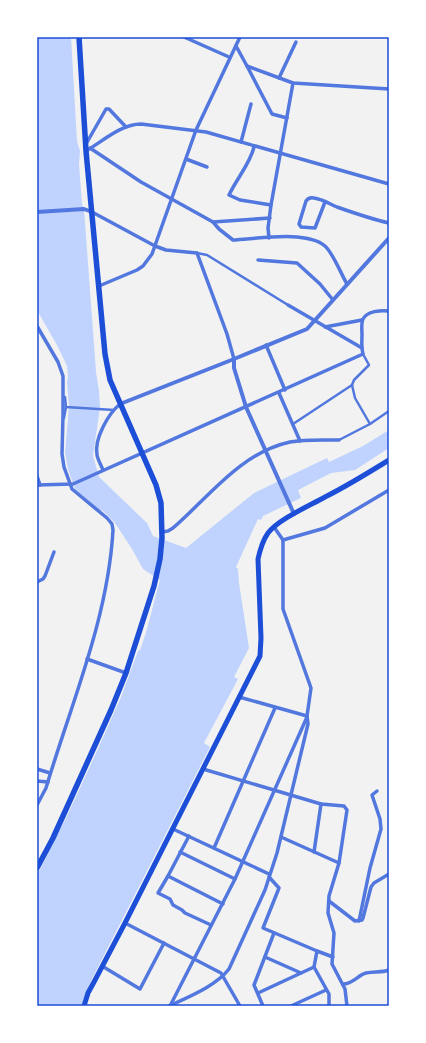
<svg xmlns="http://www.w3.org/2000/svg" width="426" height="1043" viewBox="0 0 426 1043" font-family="'Public Sans',sans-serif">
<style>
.water{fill:#bfd3fe}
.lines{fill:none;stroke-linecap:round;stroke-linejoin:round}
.pedestrian{stroke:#5277de;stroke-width:2.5}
.minor{stroke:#5277de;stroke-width:3.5}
.tertiary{stroke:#5277de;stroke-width:4}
.secondary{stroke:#1d4ed8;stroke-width:5}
.primary{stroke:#1d4ed8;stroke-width:5.5}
.neatline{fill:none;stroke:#1d4ed8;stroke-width:1.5}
</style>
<rect width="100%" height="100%" fill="#f2f2f2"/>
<path class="water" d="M37,37H71L77,141L80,151L79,164L82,204L84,209L96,372L99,391L100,407L93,456L99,477L147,523L153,536L186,548L254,493L327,458L329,462L363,446L389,430V448L355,470L331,473L298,490L301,498L263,516L261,520L258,519L236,567L238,569L239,583L249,648L234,677L238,679L204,743L210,747L92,979L85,995L82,1006H37V875L66,818L97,751L121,697L138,651L140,650C149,627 153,603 160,580L143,569L132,549L115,523L103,511L98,509L75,489L68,469L65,453L69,406L67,382L68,377L67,366L58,347L37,310Z"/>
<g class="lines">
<g class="pedestrian">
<path d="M197,253L207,255L288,305"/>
<path d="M352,385L355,398L370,424"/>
<path d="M63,396L65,397L66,407L114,410"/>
<path d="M64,418L66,407"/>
<path d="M293,424L352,385L354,380L369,365L363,354"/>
<path d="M339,440L370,424L389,411"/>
</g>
<g class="minor">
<path d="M184,37L229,57"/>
<path d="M236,46L247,66L293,83L389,89"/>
<path d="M247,66L272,114L287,118"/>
<path d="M279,78L296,42"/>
<path d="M241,142L251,104"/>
<path d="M86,144L106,109H109L126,127"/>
<path d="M254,147C250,164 237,178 229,195L240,200L271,205"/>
<path d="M90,148L141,182L213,222L219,229L233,240C256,239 307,230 325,246C333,253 341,274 347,284"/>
<path d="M86,151C103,141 121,124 141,124L206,132L389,184"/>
<path d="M186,159L207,167"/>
<path d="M325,202L315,228L301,227L299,224L306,201C308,198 310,197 314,198C322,199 330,204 337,207C354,213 371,219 389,223"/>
<path d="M92,212L155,246L166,250L197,253L227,334L234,359"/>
<path d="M213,222L270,218"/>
<path d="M269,238L268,228L271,205L293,83"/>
<path d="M258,260L297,263L320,284L333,300"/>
<path d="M99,286L137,270L143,266L152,254L196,130L240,37"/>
<path d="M288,305L362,348"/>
<path d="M37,326L58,362L63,376V415L62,454L64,467L72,489L107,518L112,524L113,530C108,619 71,704 46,788L37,805"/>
<path d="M325,327L362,320"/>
<path d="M266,345L285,390"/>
<path d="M279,393L300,441"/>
<path d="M103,470C101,465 98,460 97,455C94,439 108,414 120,404"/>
<path d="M37,476L40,485"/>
<path d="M37,485L73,484L363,354C361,347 362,342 362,335C362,330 361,323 363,319C367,311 381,310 389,311"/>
<path d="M274,527L283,540"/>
<path d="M162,532L168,531L173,528C209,497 240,453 290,442C305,439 322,440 339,440"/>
<path d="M37,582L43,579L45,576L54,552"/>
<path d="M87,659L126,673"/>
<path d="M239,697L307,716"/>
<path d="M37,769L50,773"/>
<path d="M203,769L321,804L344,806L347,810L339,863"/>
<path d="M37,781L48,782"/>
<path d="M173,829L269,874"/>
<path d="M189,836L168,876L223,904"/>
<path d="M281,837L339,863L329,896L328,913L334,933L332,964L345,989L347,1006"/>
<path d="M214,848L275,708"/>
<path d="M180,852L235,879"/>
<path d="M314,852L321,804"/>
<path d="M168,876L158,893L170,899L173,905L182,910L185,913L211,925"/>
<path d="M269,877L279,888L263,928L317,951L314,967L329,994V1006"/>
<path d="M329,901L355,921L362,920L363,918L371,887L374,883L389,874"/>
<path d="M359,921L370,868L381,829L380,819L372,795L377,791"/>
<path d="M125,923L221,973L240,1006"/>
<path d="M317,951L333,957"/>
<path d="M265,957L301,973"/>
<path d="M102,966L140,989L164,943"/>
<path d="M343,984C353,984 358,975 366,973C374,971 381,973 389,970"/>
<path d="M258,993L314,967"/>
<path d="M169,1006C188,997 216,986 229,969L265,890L277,853L308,724L307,716L311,688L283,609V540L325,528L389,490"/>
<path d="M170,1006L235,879L307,717"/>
<path d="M263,1006L254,985L274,933"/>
<path d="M291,1006L326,990"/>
</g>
<g class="tertiary">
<path d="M37,212L84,209L92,212"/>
<path d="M234,359V368L246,407L294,514"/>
<path d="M120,404L234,359L307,329L389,238"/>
</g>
<path class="secondary" d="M84,1006L88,993L94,982L125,923L260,656L261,638L258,559C260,550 263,540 268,533C279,519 309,506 325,497C347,486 368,473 389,460"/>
<path class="primary" d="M37,868L53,838L111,710L126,673L154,586L160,559L162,538L161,503L156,485L110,380L105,354L86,151L79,37"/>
</g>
<rect width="426" height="1043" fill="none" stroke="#ffffff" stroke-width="76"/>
<rect x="38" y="38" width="350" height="967" class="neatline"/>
</svg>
